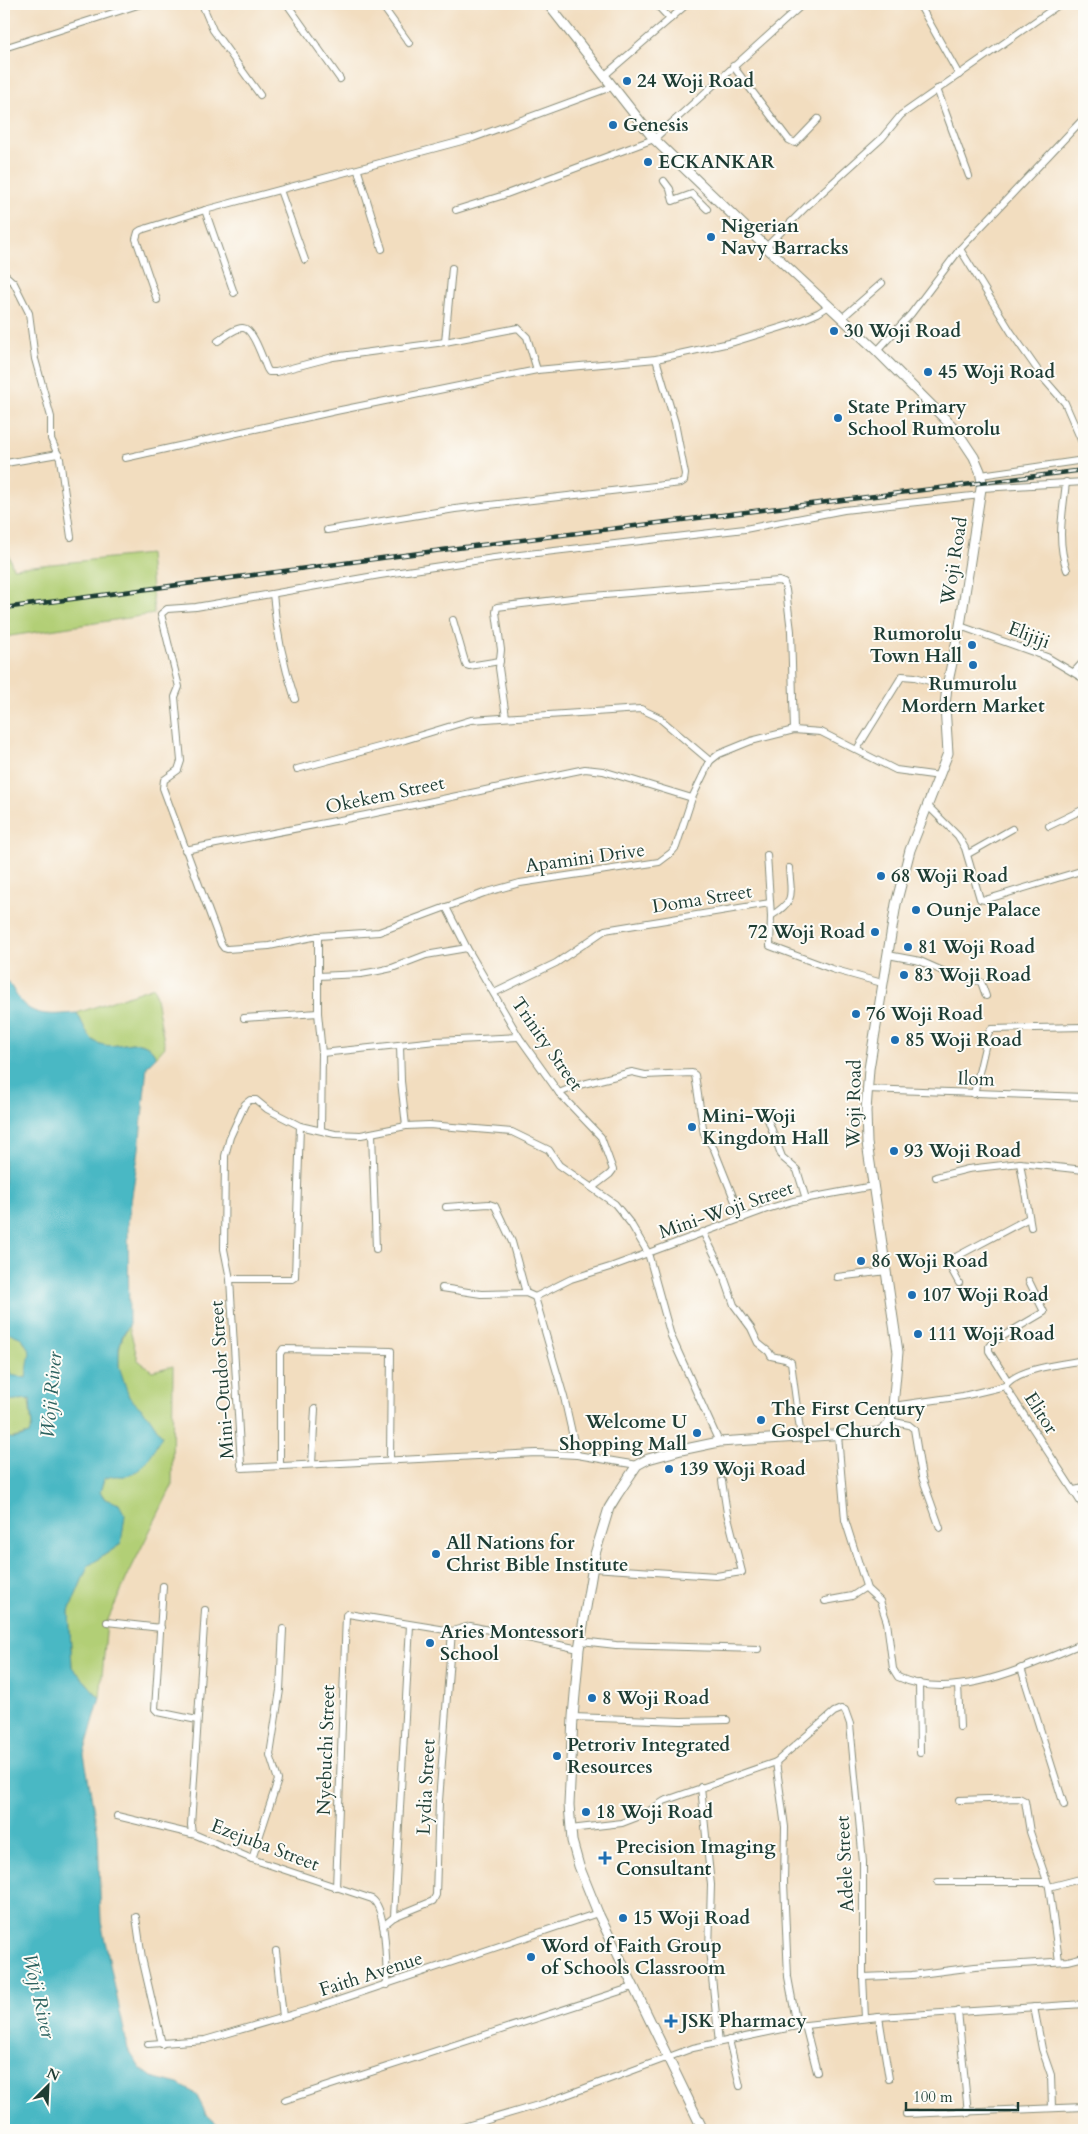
<svg xmlns="http://www.w3.org/2000/svg" width="1088" height="2134" viewBox="0 0 1088 2134" font-family="Cardo,serif">
<style>
.green{fill:#b2cf76;stroke:#688655}
.water{fill:#4ab8c4;stroke:#347a7c;fill-rule:evenodd}
.lines{fill:none;stroke-linecap:round;stroke-linejoin:round}
.minor-casing{stroke:#888d7a;stroke-width:8}
.secondary-casing{stroke:#888d7a;stroke-width:11}
.minor{stroke:#fff;stroke-width:6}
.secondary{stroke:#fff;stroke-width:9}
.rail-casing{stroke:#1f3d34;stroke-width:4.5}
.rail{stroke:#fdfcf7;stroke-width:2.5;stroke-dasharray:8;stroke-linecap:butt}
.poi-dot{fill:#1f6fb2;stroke:#fdfcf7;stroke-width:2}
.labels{text-anchor:middle;dominant-baseline:central;stroke-width:4;stroke-linejoin:round;paint-order:stroke}
.poi-label{font-size:19px;font-weight:bold;fill:#1f3d34;stroke:#fdfcf7;text-anchor:start}
.street-label{font-size:19px;fill:#1f3d34;stroke:#fdfcf7}
.water-label{font-size:20px;font-style:italic;fill:#2c625f;stroke:#fdfcf7}
</style>
<rect width="100%" height="100%" fill="#fdfcf7"/>
<filter id="ink" filterUnits="userSpaceOnUse"><feTurbulence type="fractalNoise" baseFrequency=".02" numOctaves="2"/><feDisplacementMap in="SourceGraphic" scale="10" xChannelSelector="R" yChannelSelector="G"/><feConvolveMatrix kernelMatrix="1 2 1 2 8 2 1 2 1" color-interpolation-filters="sRGB"/></filter>
<filter id="wash" filterUnits="userSpaceOnUse"><feTurbulence type="fractalNoise" baseFrequency=".0096" numOctaves="4" result="noise"/><feDisplacementMap in="SourceGraphic" scale="20" xChannelSelector="R" yChannelSelector="G"/><feGaussianBlur stdDeviation="1.12" result="paint"/><feColorMatrix in="noise" values="0 0 0 0 0 0 0 0 0 0 0 0 0 0 0 0 0 1.4 0 .05"/><feComposite in="paint" operator="in"/></filter>
<g filter="url(#wash)">
<rect width="100%" height="100%" fill="#f2ddbf"/>
<g class="green">
<path d="M4,542L13,568L149,554L154,614L4,637Z"/>
<path d="M154,987L165,1047L156,1057C143,1027 114,1057 93,1040C86,1034 82,1021 77,1013Z"/>
<path d="M129,1326L138,1360L152,1371L173,1366L172,1486L129,1573L107,1622L100,1698L72,1667L69,1611L88,1566L121,1544L119,1504L105,1499L100,1491L104,1479L116,1474L127,1476L148,1415C142,1410 132,1403 128,1395C117,1374 114,1346 129,1326Z"/>
<path d="M4,1329L22,1338L31,1352L26,1378L32,1426L29,1434L9,1439L4,1436Z"/>
</g>
<path class="water" d="M4,981L8,982C13,988 15,994 19,999C33,1019 57,1014 77,1013C82,1021 86,1034 93,1040C114,1057 143,1027 156,1057L147,1066L139,1149L128,1222L129,1326L123,1334L119,1348V1366L129,1397L148,1415L162,1436C154,1449 144,1473 126,1476C116,1477 116,1474 104,1479L100,1492L105,1499L119,1504L125,1515L121,1544L88,1566L69,1611L72,1667L100,1698L84,1754L98,1834L101,1922L128,2049L140,2068L152,2077L179,2084L196,2094L206,2114L224,2130H4V1436C12,1441 20,1437 29,1434L32,1426L30,1399L4,1401ZM5,1331L22,1338L30,1352L26,1378L11,1375L6,1359Z"/>
</g>
<g filter="url(#ink)">
<g class="lines">
<defs>
<g id="minor">
<path d="M202,4L213,30L260,95"/>
<path d="M287,4L340,79"/>
<path d="M381,4L409,43"/>
<path d="M919,4L959,75"/>
<path d="M670,19L687,4"/>
<path d="M4,48L141,4"/>
<path d="M733,66L789,140L795,143L818,119"/>
<path d="M605,75L670,19L656,4"/>
<path d="M937,89L969,176"/>
<path d="M358,171L382,249"/>
<path d="M664,181L670,189L673,201L692,194L707,209"/>
<path d="M280,190L305,260"/>
<path d="M205,210L234,293"/>
<path d="M456,210L501,196L654,139L803,4"/>
<path d="M766,247L807,206L882,138L901,115L1060,4"/>
<path d="M960,249L1011,332L1044,379L1065,403L1084,447"/>
<path d="M4,274L14,283L29,313L35,359L51,417V439L60,459L71,537"/>
<path d="M157,300L136,239L138,232L141,230L205,210L473,138L614,86"/>
<path d="M842,318L882,283"/>
<path d="M218,341C224,337 236,327 243,328C253,328 263,360 267,369L269,372H276L333,357L445,342L518,328L527,337L537,370"/>
<path d="M445,342L452,268"/>
<path d="M877,351L911,314L960,249L1084,118"/>
<path d="M125,458L336,411L537,370L656,359L734,342L792,324L818,313L829,306"/>
<path d="M6,463L58,454"/>
<path d="M981,475L1084,460"/>
<path d="M1066,482C1063,513 1056,540 1067,570"/>
<path d="M982,488L1084,482"/>
<path d="M327,530L455,509L681,483L684,481L685,474L675,423L656,359"/>
<path d="M273,594C276,632 283,663 295,699"/>
<path d="M453,620L466,665L469,666L500,661"/>
<path d="M960,626L1047,657L1084,679"/>
<path d="M1074,672L1084,661"/>
<path d="M506,717L499,668L501,650L496,612L497,607L580,597L779,581L784,583L786,590L791,631L794,730"/>
<path d="M857,749L902,676L915,677L947,686"/>
<path d="M297,769L405,740L471,720L641,709L658,717L710,761"/>
<path d="M940,776L896,770L821,732L794,730L751,741L719,754L710,761L692,798L676,847L671,853L659,862L520,883L484,893L379,932L318,936L269,946L227,949L224,948L221,944L163,788L164,780L178,770L181,761L175,697L179,687L161,614L167,609L196,607L380,575L494,558L745,529L844,510L981,495"/>
<path d="M927,805L958,836L965,848L980,899L985,900L1084,870"/>
<path d="M1049,826L1084,809"/>
<path d="M185,850L366,815L585,769L603,771L692,798"/>
<path d="M968,854L1012,829"/>
<path d="M767,855L771,916L770,946L832,969L882,983"/>
<path d="M446,907L467,948L519,1037L559,1093L601,1137L613,1170L610,1174L593,1187"/>
<path d="M771,916C796,900 791,896 789,868"/>
<path d="M318,936V1013L322,1053L321,1130"/>
<path d="M888,955L920,961L947,973L981,982L986,996"/>
<path d="M318,976L361,974L378,971L392,968L426,955L467,948"/>
<path d="M494,993L556,963L605,930L770,903"/>
<path d="M244,1018L318,1013"/>
<path d="M400,1045L401,1081L406,1126"/>
<path d="M322,1053L436,1041L519,1037"/>
<path d="M867,1089L1084,1097"/>
<path d="M559,1093L579,1085L632,1072L645,1075L692,1073L695,1075L704,1134L714,1149L742,1219"/>
<path d="M974,1094L988,1034L991,1029L1084,1027"/>
<path d="M767,1117L782,1157L797,1170L806,1199"/>
<path d="M372,1133L376,1249"/>
<path d="M1020,1163L1031,1227"/>
<path d="M936,1177L968,1169L1020,1163L1084,1170"/>
<path d="M446,1207L489,1204L495,1206L512,1242L526,1293"/>
<path d="M703,1232L721,1268L734,1305L751,1328L758,1343L769,1352L771,1356L785,1359L791,1362L801,1438"/>
<path d="M837,1277L887,1271"/>
<path d="M230,1279H292L295,1277L300,1126"/>
<path d="M959,1283L948,1263L950,1260L1029,1218"/>
<path d="M442,1288L481,1294L526,1293L535,1297"/>
<path d="M535,1297L571,1279L613,1266L767,1209L793,1201L873,1186"/>
<path d="M535,1297L564,1397L577,1455"/>
<path d="M1008,1381L989,1351V1346L993,1342L1044,1312L1029,1281"/>
<path d="M1005,1386L1084,1507"/>
<path d="M893,1406L963,1396L1005,1386C1017,1368 1063,1364 1084,1360"/>
<path d="M890,1421L909,1425L914,1429L922,1477L940,1528"/>
<path d="M838,1435L845,1520L867,1589L880,1601L887,1622L893,1669L898,1677C955,1704 1031,1664 1084,1643"/>
<path d="M312,1464L315,1409"/>
<path d="M637,1465L577,1455L536,1453L242,1468L241,1465L230,1279L224,1249L225,1156L230,1137L245,1104L250,1100H256L267,1109L300,1126L335,1134L361,1135L406,1126L429,1125L512,1132L549,1150L559,1165L615,1204L631,1224L648,1253L671,1336L719,1442"/>
<path d="M280,1466V1354L283,1349L391,1351L390,1460"/>
<path d="M1074,1490L1084,1488"/>
<path d="M592,1568L716,1576L742,1572L727,1513L722,1481"/>
<path d="M163,1586L155,1709L158,1712L197,1720"/>
<path d="M825,1601L852,1596L866,1587"/>
<path d="M107,1622L161,1628"/>
<path d="M581,1641L616,1645L758,1649"/>
<path d="M1021,1668L1064,1805"/>
<path d="M919,1683L920,1753"/>
<path d="M958,1685L960,1727"/>
<path d="M573,1717L681,1721L727,1720"/>
<path d="M776,1762L785,1827L784,1882L788,1977L797,2026"/>
<path d="M701,1787L711,1885L709,1950L719,2042"/>
<path d="M959,1800L1019,1798L1025,1801L1030,1832L1049,1887L1059,1961"/>
<path d="M117,1816L196,1835L252,1859L372,1899C387,1909 386,1966 387,1985"/>
<path d="M570,1829L622,1823L643,1815L664,1801L776,1762L834,1712L841,1709L845,1710L850,1724L863,1862V1977L865,2018"/>
<path d="M192,1834L191,1825L205,1610"/>
<path d="M252,1859L278,1780L270,1755L280,1690L283,1629"/>
<path d="M938,1882H1046"/>
<path d="M1049,1887L1084,1878"/>
<path d="M336,1888L346,1615L348,1614L452,1631L470,1626L579,1649"/>
<path d="M136,1917L142,1958L162,2044"/>
<path d="M394,1917L410,1625"/>
<path d="M383,1926L394,1917L433,1901L436,1895L439,1801L452,1631"/>
<path d="M276,1951L283,2017"/>
<path d="M863,1977L912,1975L975,1967L1068,1961L1084,1957"/>
<path d="M1034,2007L1042,2049L1051,2075L1052,2108"/>
<path d="M958,2011L968,2113"/>
<path d="M879,2017L889,2079"/>
<path d="M805,2025L817,2072"/>
<path d="M729,2040L740,2086"/>
<path d="M148,2044L205,2040L315,2008L598,1913"/>
<path d="M285,2100L633,1987"/>
<path d="M906,2114L1084,2107"/>
<path d="M453,2130L545,2103L693,2048L797,2026L879,2017L1084,2004"/>
</g>
<path id="secondary" d="M548,4L654,139L766,247L877,351L956,430L974,457L980,471L982,482L960,626L947,686L945,706L948,753L910,850L896,904L869,1069L866,1111L867,1143L898,1352L893,1406L889,1425L879,1432L719,1442L681,1450L648,1459L637,1465L617,1495L609,1508L595,1554L579,1649L573,1717L569,1805L572,1841L579,1866L598,1913L703,2130"/>
</defs>
<use href="#minor" class="minor-casing"/>
<use href="#secondary" class="secondary-casing"/>
<use href="#minor" class="minor"/>
<use href="#secondary" class="secondary"/>
<defs>
<path id="rail" d="M4,608L465,547L1084,470"/>
</defs>
<use href="#rail" class="rail-casing"/>
<use href="#rail" class="rail"/>
</g>
</g>
<g class="poi-dot">
<circle cx="627" cy="81" r="5"/>
<circle cx="613" cy="125" r="5"/>
<circle cx="648" cy="162" r="5"/>
<circle cx="711" cy="237" r="5"/>
<circle cx="834" cy="331" r="5"/>
<circle cx="928" cy="372" r="5"/>
<circle cx="838" cy="418" r="5"/>
<circle cx="972" cy="645" r="5"/>
<circle cx="973" cy="665" r="5"/>
<circle cx="881" cy="876" r="5"/>
<circle cx="916" cy="910" r="5"/>
<circle cx="875" cy="932" r="5"/>
<circle cx="908" cy="947" r="5"/>
<circle cx="904" cy="975" r="5"/>
<circle cx="856" cy="1014" r="5"/>
<circle cx="895" cy="1040" r="5"/>
<circle cx="692" cy="1127" r="5"/>
<circle cx="894" cy="1151" r="5"/>
<circle cx="861" cy="1261" r="5"/>
<circle cx="912" cy="1295" r="5"/>
<circle cx="918" cy="1334" r="5"/>
<circle cx="761" cy="1420" r="5"/>
<circle cx="697" cy="1433" r="5"/>
<circle cx="669" cy="1469" r="5"/>
<circle cx="436" cy="1554" r="5"/>
<circle cx="430" cy="1643" r="5"/>
<circle cx="592" cy="1698" r="5"/>
<circle cx="557" cy="1756" r="5"/>
<circle cx="586" cy="1812" r="5"/>
<path d="M602.5 1850.5h5v5h5v5h-5v5h-5v-5h-5v-5h5z"/>
<circle cx="623" cy="1918" r="5"/>
<circle cx="531" cy="1957" r="5"/>
<path d="M668.5 2013.5h5v5h5v5h-5v5h-5v-5h-5v-5h5z"/>
</g>
<g class="labels">
<g class="poi-label">
<text x="637" y="81">24 Woji Road</text>
<text x="623" y="125">Genesis</text>
<text x="658" y="162">ECKANKAR</text>
<text x="721" y="226">Nigerian<tspan x="721" dy="22">Navy Barracks</tspan></text>
<text x="844" y="331">30 Woji Road</text>
<text x="938" y="372">45 Woji Road</text>
<text x="848" y="407">State Primary<tspan x="848" dy="22">School Rumorolu</tspan></text>
<text x="962" y="634" text-anchor="end">Rumorolu<tspan x="962" dy="22">Town Hall</tspan></text>
<text x="973" y="684" text-anchor="middle">Rumurolu<tspan x="973" dy="22">Mordern Market</tspan></text>
<text x="891" y="876">68 Woji Road</text>
<text x="926" y="910">Ounje Palace</text>
<text x="865" y="932" text-anchor="end">72 Woji Road</text>
<text x="918" y="947">81 Woji Road</text>
<text x="914" y="975">83 Woji Road</text>
<text x="866" y="1014">76 Woji Road</text>
<text x="905" y="1040">85 Woji Road</text>
<text x="702" y="1116">Mini-Woji<tspan x="702" dy="22">Kingdom Hall</tspan></text>
<text x="904" y="1151">93 Woji Road</text>
<text x="871" y="1261">86 Woji Road</text>
<text x="922" y="1295">107 Woji Road</text>
<text x="928" y="1334">111 Woji Road</text>
<text x="771" y="1409">The First Century<tspan x="771" dy="22">Gospel Church</tspan></text>
<text x="687" y="1422" text-anchor="end">Welcome U<tspan x="687" dy="22">Shopping Mall</tspan></text>
<text x="679" y="1469">139 Woji Road</text>
<text x="446" y="1543">All Nations for<tspan x="446" dy="22">Christ Bible Institute</tspan></text>
<text x="440" y="1632">Aries Montessori<tspan x="440" dy="22">School</tspan></text>
<text x="602" y="1698">8 Woji Road</text>
<text x="567" y="1745">Petroriv Integrated<tspan x="567" dy="22">Resources</tspan></text>
<text x="596" y="1812">18 Woji Road</text>
<text x="616" y="1847">Precision Imaging<tspan x="616" dy="22">Consultant</tspan></text>
<text x="633" y="1918">15 Woji Road</text>
<text x="541" y="1946">Word of Faith Group<tspan x="541" dy="22">of Schools Classroom</tspan></text>
<text x="681" y="2021">JSK Pharmacy</text>
</g>
<g class="street-label">
<text transform="translate(954 561) rotate(-81)">Woji Road</text>
<text transform="translate(1029 635) rotate(21)">Elijiji</text>
<text transform="translate(385 795) rotate(-12)">Okekem Street</text>
<text transform="translate(585 858) rotate(-8)">Apamini Drive</text>
<text transform="translate(702 899) rotate(-9)">Doma Street</text>
<text transform="translate(547 1044) rotate(55)">Trinity Street</text>
<text transform="translate(976 1079) rotate(2)">Ilom</text>
<text transform="translate(854 1104) rotate(-89)">Woji Road</text>
<text transform="translate(726 1210) rotate(-19)">Mini-Woji Street</text>
<text transform="translate(222 1380) rotate(-94)">Mini-Otudor Street</text>
<text transform="translate(1041 1413) rotate(57)">Elitor</text>
<text transform="translate(326 1750) rotate(-88)">Nyebuchi Street</text>
<text transform="translate(426 1787) rotate(-87)">Lydia Street</text>
<text transform="translate(265 1845) rotate(21)">Ezejuba Street</text>
<text transform="translate(845 1864) rotate(-93)">Adele Street</text>
<text transform="translate(371 1974) rotate(-18)">Faith Avenue</text>
</g>
<g class="water-label">
<text transform="translate(51 1395) rotate(-85)">Woji River</text>
<text transform="translate(39 1996) rotate(77)">Woji River</text>
</g>
</g>
<rect width="1088" height="2134" fill="none" stroke="#fdfcf7" stroke-width="20"/>
<g transform="translate(48 2086) rotate(24)" stroke="#fdfcf7" stroke-width="4" paint-order="stroke">
<path d="M0-4L9 19L0 12L-9 19Z" fill="#1f3d34"/>
<text y="-8" font-size="14" font-weight="bold" text-anchor="middle" fill="#1f3d34">N</text>
</g>
<path d="M906 2102v8h112v-8" fill="none" stroke="#1f3d34" stroke-width="2.5"/>
<text x="913" y="2102" font-size="15" fill="#1f3d34" stroke="#fdfcf7" stroke-width="4" paint-order="stroke">100 m</text>
</svg>
